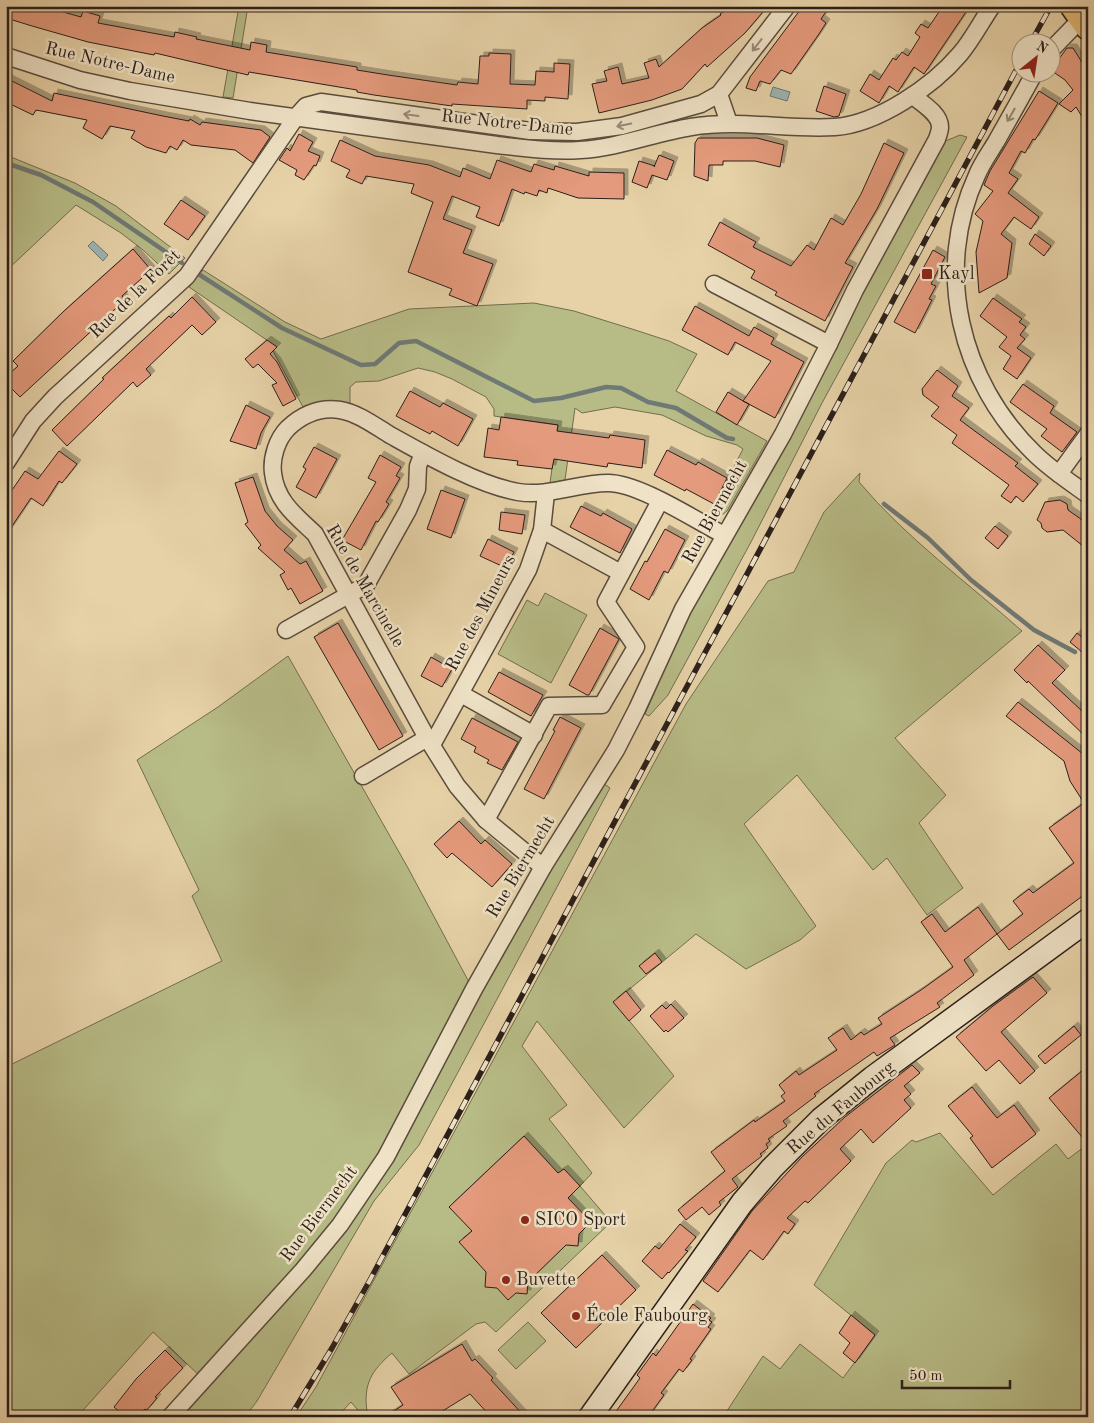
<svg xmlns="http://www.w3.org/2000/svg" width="1094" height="1423" viewBox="0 0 1094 1423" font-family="'Old Standard TT',serif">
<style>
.green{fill:#b7bb86;stroke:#716d50}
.water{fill:#9cb5b4;stroke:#6f7976}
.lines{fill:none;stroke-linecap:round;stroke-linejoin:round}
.stream{stroke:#6f7976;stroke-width:4.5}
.building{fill:#e49a7c;stroke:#2b1f1a;filter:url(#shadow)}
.minor-casing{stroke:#5a4c3e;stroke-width:19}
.secondary-casing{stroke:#2b1f1a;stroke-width:25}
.primary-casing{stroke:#2b1f1a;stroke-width:28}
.minor{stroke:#efe2c6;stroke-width:16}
.secondary{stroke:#efe2c6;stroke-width:22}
.primary{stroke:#e4b974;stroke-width:25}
.rail-casing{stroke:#2b1f1a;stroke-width:5.5}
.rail{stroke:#efe2c6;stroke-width:4;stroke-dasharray:11;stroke-linecap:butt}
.oneway{stroke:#978a79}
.poi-dot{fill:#8f2418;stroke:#efe2c6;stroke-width:2}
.labels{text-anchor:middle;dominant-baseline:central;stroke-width:5;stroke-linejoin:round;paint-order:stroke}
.street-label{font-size:18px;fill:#2b1f1a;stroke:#efe2c6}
.poi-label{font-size:18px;fill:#2b1f1a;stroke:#efe2c6;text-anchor:start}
</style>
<defs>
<filter id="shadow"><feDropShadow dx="4" dy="-4" stdDeviation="0" flood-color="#0004"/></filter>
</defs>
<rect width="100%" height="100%" fill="#e7d2a8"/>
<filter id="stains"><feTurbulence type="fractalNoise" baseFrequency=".004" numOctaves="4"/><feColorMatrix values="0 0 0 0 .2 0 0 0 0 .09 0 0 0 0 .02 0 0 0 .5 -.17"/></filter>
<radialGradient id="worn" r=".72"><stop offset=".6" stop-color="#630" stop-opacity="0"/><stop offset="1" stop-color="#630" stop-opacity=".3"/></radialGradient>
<g class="green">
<path d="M239,6H248L233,98L223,97Z"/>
<path d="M960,135L967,137L822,403L751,542L668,695L649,716L645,714L690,611L943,142Z"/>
<path d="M6,155L75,183L116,206L185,258L169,274L143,250L121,233L76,205L6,271Z"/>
<path d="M203,270L285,322L321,339L409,309L534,303L574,311L632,329L669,341L697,354L676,391L767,441L727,511L719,517L709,516L743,449L737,445L706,436L662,415L615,407L582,413L575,408L565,480L550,483L558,425L494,416V409L486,397L452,379L435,372L418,368L379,381L356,382L350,387V403L321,402L303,407L273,351L277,347L189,287Z"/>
<path d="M860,473L859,482C906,538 967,582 1022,631L895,738L946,795L919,823L963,888L927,915L887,858L873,870L797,775L744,824L816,926L800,940L746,969L696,934L614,1002L674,1076L624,1128L537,1021L522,1046L567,1105L549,1119L592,1173L580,1186L611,1222L496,1332L485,1322L476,1324L409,1374L392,1353C372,1370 363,1384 367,1411L363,1416L351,1402L337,1417H296L316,1387L686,704L768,581L794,572L824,512Z"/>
<path d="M545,593L587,615L551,683L498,654L527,600L538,606Z"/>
<path d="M288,656L408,868L470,984L362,1190L202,1378L153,1332L77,1417H6V1067L222,961L192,896L199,890L137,760L218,707Z"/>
<path d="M603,783L610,788L419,1145L374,1201L257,1401L245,1417H170L340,1225L474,989Z"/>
<path d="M940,1133L993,1195L1056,1144L1068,1159L1088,1144V1417H723L763,1356L780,1369L800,1344L843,1378L875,1335L814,1285L886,1163L912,1140L916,1142Z"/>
<path d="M528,1322L546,1341L516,1369L498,1350Z"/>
</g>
<g class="water">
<path d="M773,87L790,92L787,101L770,96Z"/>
<path d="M93,241L108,255L103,261L88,246Z"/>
</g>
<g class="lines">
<g class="stream">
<path d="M6,163L41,175L93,202L182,263"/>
<path d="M200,275L282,328L361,365L375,364L399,343L416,341L534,401L561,398L606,387L621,388L648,402L676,408L727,438L733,439"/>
<path d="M884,504L928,538L971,580L1034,630L1075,652"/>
</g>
</g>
<g class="building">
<path d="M6,6H42L81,17L83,11L100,16L98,23L174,37L175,32L197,37L196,39L250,50L251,42L267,45L266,52L357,67V70L388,75L457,85L458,82L478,84L480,56H489V53L511,54L510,84L535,85L536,71L554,72V63L570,64L568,99L545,97V101L527,100V109L452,104V106L374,95L357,92V90L249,72L248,75L155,53L154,55L88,42L32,26L6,18Z"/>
<path d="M733,6H768L745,33L707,67L705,64L682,89L652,100L599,113L592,84L607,81L604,71L618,67L622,84L649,78L644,63L656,59L659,67L702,28L721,15L720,14Z"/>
<path d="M803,6H830L821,19L826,23L819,34L791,74L781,70L770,84L760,81L756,91L746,88L750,77Z"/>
<path d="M943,6H970L924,74L914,67L898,92L889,86L879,103L860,91L870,74L879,80L893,58L896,60L902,52L908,56L920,37L915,33L921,24L928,28Z"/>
<path d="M1067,48H1073L1088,72V126L1076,107L1071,112L1059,104L1073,90L1065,80L1052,71V68Z"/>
<path d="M6,78L52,101L54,93L163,116L189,121L190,119L200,125L202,122L261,130L270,137L253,163L235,150L191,145L183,140L177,150L170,146L166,153L146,147L131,138L135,131L110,126L102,139L83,128L87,120L36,110L33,115L6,102Z"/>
<path d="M824,86L846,94L839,116L834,117L816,111Z"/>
<path d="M1039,91L1058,103L1035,140L1033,139L1025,153L1021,151L1009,173L1018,179L1008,193L1039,217L1031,229L1014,217L1001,234L1012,243L1007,278L979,293L976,252L983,221L975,214L993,191L984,185L990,171Z"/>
<path d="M299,134L313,142L308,151L320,156L316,166L314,165L304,180L295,175L297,170L279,160L287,148L290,151Z"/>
<path d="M698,138H757L784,145L780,167L755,161H723V165H709L708,181L694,176L695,143Z"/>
<path d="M340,140L375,156L429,165L460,177L463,168L490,179L497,160L531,172L534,164L554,170L555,166L589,176V172L624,173V199L578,198L548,188L547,193L539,190L537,196L525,192L524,194L512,189L499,226L476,217L480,207L452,196L443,219L472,230L463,253L493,264L477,306L449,295L452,289L408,272L433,202L411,193L414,184L366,176L362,184L346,177L350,170L331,161Z"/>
<path d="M884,143L904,153L877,209L845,263L853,267L825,321L775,295L777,292L751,278L755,271L708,245L720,222L756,242L753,247L791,266L807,245L814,250L831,218L843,225L861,194Z"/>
<path d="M659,155L674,161L667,180L652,175L647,188L632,182L639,161L655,166L654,167Z"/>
<path d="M181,200L205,216L188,240L164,224Z"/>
<path d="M1035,234L1051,246L1044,256L1029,244Z"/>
<path d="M133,249L151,270L122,296L125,300L20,397L6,383V377L18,366L13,361L64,311Z"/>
<path d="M933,250L945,257L931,284L936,286L929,299L932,300L915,333L894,322Z"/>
<path d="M192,297L216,322L202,335L192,325L146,369L151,375L137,387L133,382L67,446L52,430L104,379L102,378L169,316L171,318Z"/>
<path d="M993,298L1022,319L1019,322L1026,327L1020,335L1025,339L1017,348L1031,358L1017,379L1003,369L1011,356L999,347L1007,337L980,316Z"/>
<path d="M695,306L749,336L754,327L774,338L771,344L804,362L775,418L743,401L749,404L737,425L716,412L728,392L743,401L771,361L735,342L728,355L682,330Z"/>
<path d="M267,340L277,347L270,354L277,362L296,399L283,406L272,385L277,383L258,364L253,368L245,359Z"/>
<path d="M937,370L958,386L952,396L969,408L960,420L1018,463L1015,466L1038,484L1023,502L1016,496L1011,503L1001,496L1009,485L952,443L957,435L931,416L939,407L923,395L922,389Z"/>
<path d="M1023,384L1054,406L1050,413L1077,432L1062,452L1041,436L1047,429L1010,402Z"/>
<path d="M410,391L440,407L443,403L473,419L458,446L432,431L430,434L396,416Z"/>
<path d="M246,405L270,417L261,433L256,449L230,441Z"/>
<path d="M501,417L558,425L557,431L609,438L610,435L645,440L642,468L608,463L607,467L554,459L552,469L517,465L518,461L484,457L488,428L499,430Z"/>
<path d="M314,447L337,459L316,498L296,487L306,469L303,467Z"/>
<path d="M667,450L696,465L698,462L727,478L714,504L686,489L685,491L654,475Z"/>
<path d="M59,451L77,464L62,483L59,481L43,506L31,498L6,535V499L25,471L38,479Z"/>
<path d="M380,455L401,467L396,476L400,478L386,502L389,504L378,522L376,521L361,550L342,540L376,482L368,478Z"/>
<path d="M253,477L265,511L277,526L293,540L284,550L300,564L306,561L323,591L300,604L291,588L288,590L280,575L285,572L258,548L261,545L245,524L248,522L235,483Z"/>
<path d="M441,490L465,499L451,538L427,529Z"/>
<path d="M1060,500L1067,504L1068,510L1088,524V550L1063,530L1047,532L1042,528L1041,523L1037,520L1045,502Z"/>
<path d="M581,506L601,516L603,513L632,529L620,553L570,527Z"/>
<path d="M501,512L525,515L522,534L499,530Z"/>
<path d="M995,526L1008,536L998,549L985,538Z"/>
<path d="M665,529L685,540L668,573L664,571L649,600L630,589L645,561L647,562Z"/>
<path d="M488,539L514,552L506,568L480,556Z"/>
<path d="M338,623L403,736L379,750L314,637Z"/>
<path d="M600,628L619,639L589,695H587L569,685Z"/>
<path d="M1077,633L1088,642V646L1082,652L1070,642Z"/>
<path d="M1038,645L1065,670L1052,683L1082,711L1088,720V739L1028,681L1027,683L1014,670Z"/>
<path d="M431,657L452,669L442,687L421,676Z"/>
<path d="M499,672L543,695L531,716L488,692Z"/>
<path d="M1018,702L1088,758V892L1009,950L997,934L1023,914L1013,901L1029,889L1033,893L1074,863L1049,828L1084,803L1070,781L1064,761L1006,716Z"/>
<path d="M560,717L581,728L544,799L524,789L555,731L553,730Z"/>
<path d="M472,718L518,742L502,770L487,763L489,760L474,752L476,747L461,739Z"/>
<path d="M459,821L481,844L485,840L512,864L492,887L452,853L447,858L434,844Z"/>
<path d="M978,907L997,934L964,960L974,975L937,1003L940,1007L890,1038L895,1045L877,1056L874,1052L814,1094L816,1096L783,1121L787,1126L768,1139L770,1141L766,1144L768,1148L760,1154L762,1156L732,1179L738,1187L719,1202L721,1205L709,1215L702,1207L686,1220L678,1210L725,1171L711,1152L754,1120L755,1122L785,1101L781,1096L785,1093L779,1085L796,1071L799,1075L837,1050L828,1038L843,1028L851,1040L861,1032L864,1035L882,1024L878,1018L921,990L953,967L921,922L932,914L945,932Z"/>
<path d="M655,953L662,962L646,974L639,966Z"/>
<path d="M1033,977L1047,993L1001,1032L1035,1071L1020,1084L999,1060L986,1071L956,1037L993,1006Z"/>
<path d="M626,991L641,1010L629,1021L613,1002Z"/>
<path d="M671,1004L684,1018L668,1032L666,1030L664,1032L650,1016L662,1005L666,1009Z"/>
<path d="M1074,1026L1081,1035L1045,1064L1038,1056Z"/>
<path d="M912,1065L920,1073L904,1086L911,1094L904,1100L911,1108L873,1143L861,1129L840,1149L851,1161L808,1203L805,1201L787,1218L795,1224L788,1234L784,1231L763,1260L750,1250L718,1292L703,1281L752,1211L802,1157L845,1117Z"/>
<path d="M1088,1066V1144L1049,1098Z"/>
<path d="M972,1087L997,1118L1014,1105L1036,1134L992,1168L970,1138L973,1136L948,1106Z"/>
<path d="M524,1136L558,1173L564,1169L580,1186L568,1198L591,1222L579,1234L578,1246L566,1245L528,1282L527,1294L516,1293L508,1300L497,1288L485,1287L486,1272L459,1242L472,1231L449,1207Z"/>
<path d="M680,1224L696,1237L685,1250L688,1251L669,1273L668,1272L662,1279L642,1261L655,1246L659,1249Z"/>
<path d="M602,1255L636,1290L576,1348L541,1313Z"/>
<path d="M693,1304L711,1318L709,1320L712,1322L708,1327L711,1329L690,1359L692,1360L683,1372L679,1369L661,1393L664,1395L648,1417H612L640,1378L637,1375L653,1353L656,1356Z"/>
<path d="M851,1315L875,1335L855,1363L843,1353L850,1343L839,1333Z"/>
<path d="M462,1344L472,1361L475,1359L493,1378L491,1380L525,1417H491L470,1394L433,1417H385L403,1405L391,1387Z"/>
<path d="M165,1350L183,1368L155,1397L157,1398L147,1410L145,1409L138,1417H125L114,1407L136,1379Z"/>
</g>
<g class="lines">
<defs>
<g id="minor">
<path d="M1052,49L1082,18L1088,15"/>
<path d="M6,56L80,80L130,91L250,111L497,145C524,148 553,152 580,150C618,148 654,133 691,127C739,119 787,130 835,127C878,124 933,86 960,54C972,40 981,22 992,6"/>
<path d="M1035,72C1022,96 1009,119 996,142C990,152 982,163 977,175C933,270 960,381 1034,453C1050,469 1070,482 1088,495"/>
<path d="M719,94L729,123"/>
<path d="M714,284L829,344"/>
<path d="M6,463L33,421L55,397L187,276L296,117L306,106L321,102L530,131L577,132L622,126L701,104L719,94L787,6"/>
<path d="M1059,474L1088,434"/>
<path d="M542,530L621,573"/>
<path d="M286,630L366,585L408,510L417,489L418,466L423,453"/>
<path d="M461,694L534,735"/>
<path d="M432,745L528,570L542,530L546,493"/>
<path d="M363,776L427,738"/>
<path d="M486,820L549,706L602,705L636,647L606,602L660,501"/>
<path d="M543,867L486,820L457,786L427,738L315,534C296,516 276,501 273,473C271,458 277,439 288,428C302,415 320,407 340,410C358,413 375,426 390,435C426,455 478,485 518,492C549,497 577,483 608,483C639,483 695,520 724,535"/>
<path d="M170,1417L303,1270L340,1225L386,1157L474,989L543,867L616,750L637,709L683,609L783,434L829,344L855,290L937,139C938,136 940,131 940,127C940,114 923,104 913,96"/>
</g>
<path id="secondary" d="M590,1417L742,1203L772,1168L821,1119L872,1078L1088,920"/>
<path id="primary" d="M1073,6L1088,27"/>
</defs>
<use href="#minor" class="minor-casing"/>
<use href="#secondary" class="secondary-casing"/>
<use href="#primary" class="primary-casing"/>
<use href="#minor" class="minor"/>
<use href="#secondary" class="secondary"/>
<use href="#primary" class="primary"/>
<defs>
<g id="rail">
<path d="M1031,42L1051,6"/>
<path d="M290,1417L332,1348L370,1280L1022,59"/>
</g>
</defs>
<use href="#rail" class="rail-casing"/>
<use href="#rail" class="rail"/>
</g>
<defs><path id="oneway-shaft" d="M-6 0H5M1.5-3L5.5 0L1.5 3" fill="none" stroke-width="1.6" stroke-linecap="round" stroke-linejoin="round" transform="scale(1.25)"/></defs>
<g class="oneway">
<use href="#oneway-shaft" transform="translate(757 45) rotate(128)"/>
<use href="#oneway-shaft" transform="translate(411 115) rotate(-172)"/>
<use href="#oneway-shaft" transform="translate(1011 115) rotate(120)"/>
<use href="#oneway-shaft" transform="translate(624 125) rotate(168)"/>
</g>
<g class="poi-dot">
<rect x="921" y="268" width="12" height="12" rx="2.5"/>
<circle cx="525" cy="1220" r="5"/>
<circle cx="506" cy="1280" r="5"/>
<circle cx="576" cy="1316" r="5"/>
</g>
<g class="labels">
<g class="street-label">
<text transform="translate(110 63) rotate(13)">Rue Notre-Dame</text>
<text transform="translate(507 123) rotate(6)">Rue Notre-Dame</text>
<text transform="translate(135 294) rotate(-44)">Rue de la Forêt</text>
<text transform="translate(715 512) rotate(-61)">Rue Biermecht</text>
<text transform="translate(365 586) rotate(60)">Rue de Marcinelle</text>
<text transform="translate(481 613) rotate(-62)">Rue des Mineurs</text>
<text transform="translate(521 867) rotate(-59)">Rue Biermecht</text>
<text transform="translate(841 1108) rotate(-40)">Rue du Faubourg</text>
<text transform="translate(319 1214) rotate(-53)">Rue Biermecht</text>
</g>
<g class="poi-label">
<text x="938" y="274">Kayl</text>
<text x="535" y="1220">SICO Sport</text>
<text x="516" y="1280">Buvette</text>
<text x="586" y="1316">École Faubourg</text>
</g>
</g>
<rect width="1094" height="1423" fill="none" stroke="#e7d2a8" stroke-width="25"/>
<rect x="8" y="8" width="1079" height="1408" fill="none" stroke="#2b1f1a" stroke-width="2.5"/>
<rect x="12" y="12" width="1069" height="1398" fill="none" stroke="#2b1f1a"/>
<g transform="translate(1036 58) rotate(30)"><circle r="24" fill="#efe2c6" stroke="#a19481"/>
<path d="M0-4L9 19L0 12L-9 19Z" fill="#8f2418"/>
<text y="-8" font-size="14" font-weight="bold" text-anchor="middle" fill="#2b1f1a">N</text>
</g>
<path d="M902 1380v8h108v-8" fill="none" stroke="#2b1f1a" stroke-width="2.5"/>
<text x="909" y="1380" font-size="15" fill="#2b1f1a" stroke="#efe2c6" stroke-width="4" paint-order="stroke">50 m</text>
<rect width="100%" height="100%" filter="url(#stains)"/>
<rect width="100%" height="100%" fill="url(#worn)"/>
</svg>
